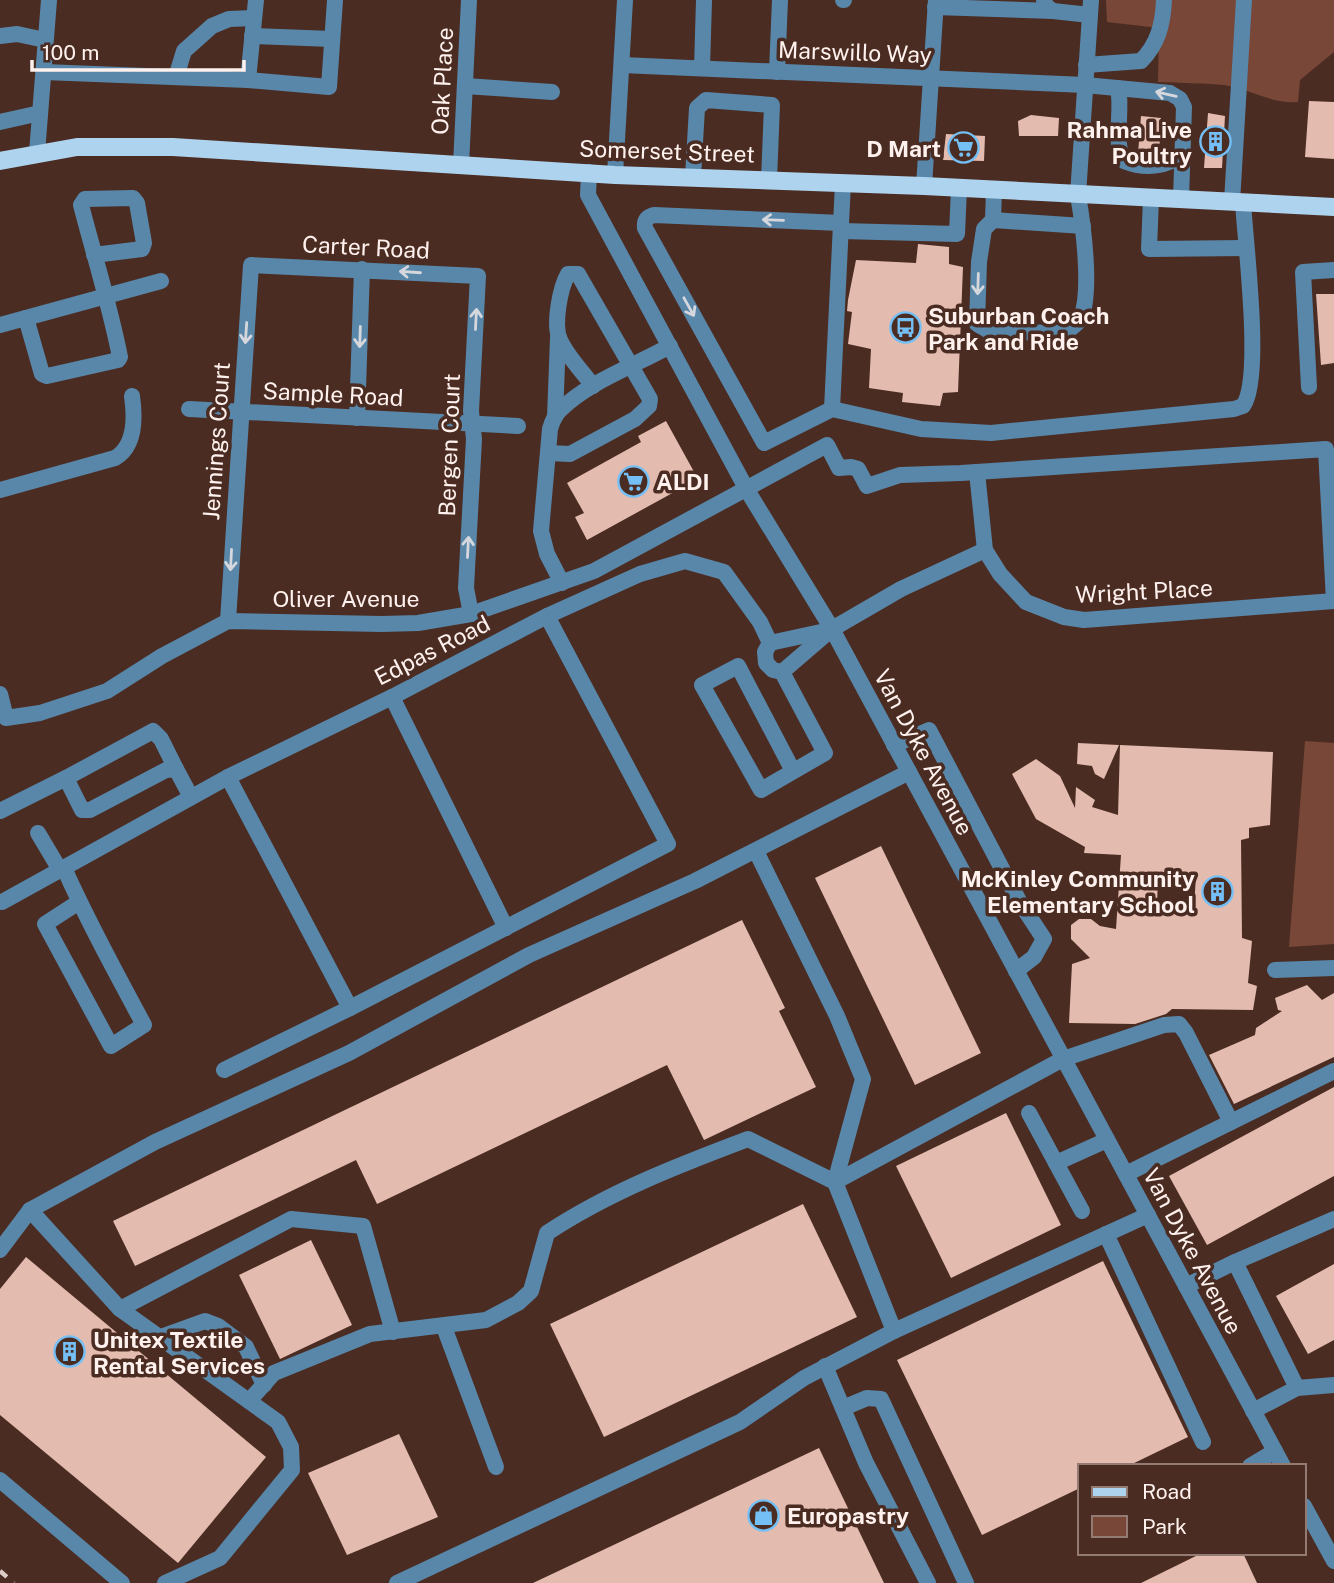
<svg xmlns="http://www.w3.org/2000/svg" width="1334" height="1583" viewBox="0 0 1334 1583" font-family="'Public Sans',sans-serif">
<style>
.green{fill:#784738}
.building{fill:#e3bbaf;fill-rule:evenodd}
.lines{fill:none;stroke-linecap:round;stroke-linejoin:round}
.minor{stroke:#5887aa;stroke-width:16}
.major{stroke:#aed3ef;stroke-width:18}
.rail{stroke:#dcccc6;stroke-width:4.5;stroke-dasharray:9 9;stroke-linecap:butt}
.oneway{stroke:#d5d7dd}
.labels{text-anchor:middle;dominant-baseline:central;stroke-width:7;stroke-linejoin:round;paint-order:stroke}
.street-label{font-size:23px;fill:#fff2ee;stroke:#4b2c22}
.poi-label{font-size:23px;font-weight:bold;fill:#fff2ee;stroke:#4b2c22;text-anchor:start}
</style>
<rect width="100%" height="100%" fill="#4b2c22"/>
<g class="green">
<path d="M1106,0H1334V52L1300,80L1298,102C1271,104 1250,89 1224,85C1202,83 1180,83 1158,82L1159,28L1107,22Z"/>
<path d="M1305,741L1334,743V944L1289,947Z"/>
</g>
<g class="building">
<path d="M1309,101L1334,102V159L1305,157Z"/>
<path d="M1208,113L1225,116L1222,168H1204Z"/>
<path d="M1031,115L1059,118L1058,136H1019L1018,121Z"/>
<path d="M1141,116L1161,118L1159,154H1138Z"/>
<path d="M946,134L985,136L984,161L943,160Z"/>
<path d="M918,244L949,247V264L963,267L958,392L943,393L940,406L902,402L903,393L869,388L871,349L848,344L852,312L847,311L848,300L856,260L916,263Z"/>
<path d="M1316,294H1334V363L1321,365Z"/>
<path d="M666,421L698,479L587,540L575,517L584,513L567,483L641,442L638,436Z"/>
<path d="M1078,743L1119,745L1104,779L1095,774L1092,766L1077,764Z"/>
<path d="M1120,745L1273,752L1270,825L1249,828V838L1241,840L1242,938L1252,941L1248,983L1257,986L1253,1010L1172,1009L1166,1014L1135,1024L1069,1023L1072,964L1090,958L1071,939V925L1079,919H1091L1100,926L1116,929L1121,855L1084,853L1085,847L1036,819L1012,774L1036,759L1060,776L1075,808L1076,787L1095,800L1092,807L1118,815ZM1196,873L1194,911L1157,908L1158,874Z"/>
<path d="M881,846L981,1053L915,1085L815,878Z"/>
<path d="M742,920L785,1008L779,1011L816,1087L704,1140L667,1065L377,1204L356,1160L135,1266L113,1221Z"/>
<path d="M1307,985L1322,1000L1334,993V1057L1234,1104L1209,1055L1255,1035L1256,1028L1282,1011L1278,1010L1275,998Z"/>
<path d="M1334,1087V1176L1207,1245L1169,1176Z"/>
<path d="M1006,1113L1061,1225L951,1278L896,1166Z"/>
<path d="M803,1204L857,1317L604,1437L550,1324Z"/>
<path d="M311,1240L352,1325L280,1359L239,1275Z"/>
<path d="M26,1257L266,1457L178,1563L0,1415V1289Z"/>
<path d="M1103,1261L1188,1437L1128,1466H1080V1488L982,1535L897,1360Z"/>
<path d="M1334,1264V1340L1308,1354L1276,1296Z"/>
<path d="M399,1434L438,1517L347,1555L308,1473Z"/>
<path d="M819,1448L884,1583H533Z"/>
<path d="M1202,1553H1243L1257,1583H1141Z"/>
</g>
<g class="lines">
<g class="minor">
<path d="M843,0H844"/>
<path d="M1044,0L1046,6L1053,11L1090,15"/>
<path d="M935,7L1053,11"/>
<path d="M0,36L17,34L45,40"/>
<path d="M252,36L332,39"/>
<path d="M622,65L1085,85L1170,93L1180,99L1184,107L1181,199"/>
<path d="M1086,65L1141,61C1158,44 1163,24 1164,0"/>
<path d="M702,68L704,0"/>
<path d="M44,72L248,80L256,0"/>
<path d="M777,72L780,0"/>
<path d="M176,77L184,51L212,26L229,19L254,18"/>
<path d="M248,80L329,87L335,0"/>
<path d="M465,86L552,92"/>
<path d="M1118,88C1123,109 1113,144 1124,161C1144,169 1167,168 1182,153"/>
<path d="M0,122L40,113"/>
<path d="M37,153L49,0"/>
<path d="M461,165L469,0"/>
<path d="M589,172L588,195L747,490L832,629L1283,1466"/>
<path d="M615,175L625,0"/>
<path d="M693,177L697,108L706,100L772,105L769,180"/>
<path d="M924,186L936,0"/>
<path d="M994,190L993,220L984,229L979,262L977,324L991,332L1065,333C1070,329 1078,324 1081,318C1092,290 1083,224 1078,195L1091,0"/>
<path d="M1151,198L1149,249L1246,248"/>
<path d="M1232,202L1244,0"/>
<path d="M993,220L1083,226"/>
<path d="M841,223L654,215C647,217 644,220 645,228L764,443L832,409L921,429L991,433L1234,409L1243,406C1263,379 1245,241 1243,202"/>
<path d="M841,231L957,234L959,188"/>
<path d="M26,318L42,374L47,376L118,360L120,357C110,306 94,255 81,205L85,199L133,198L137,203L144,243L142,249L94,255"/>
<path d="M0,325L161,281"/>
<path d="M1309,387L1303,272L1334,270"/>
<path d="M189,409L518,426"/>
<path d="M832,409L843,183"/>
<path d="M555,417L558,338"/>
<path d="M357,418L362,269"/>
<path d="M548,453L570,454L635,419L649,406L650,399L578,274H568C560,288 553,325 560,340C567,356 582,371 593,386"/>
<path d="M977,472L985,550L1000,574L1026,602L1064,617L1084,620L1334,601"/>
<path d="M0,490L115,458C136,446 135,417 132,396"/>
<path d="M562,583L547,554L541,531L550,429C552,422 555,415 560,410C590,381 634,366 670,346"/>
<path d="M228,621L251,265L478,276L471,411L474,439L466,588L471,614"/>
<path d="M770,643L765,652L766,663L773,670L782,672L832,629L901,589L985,550"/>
<path d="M770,643L830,630"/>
<path d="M782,672L825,753L761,790L702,685L738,666L793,771"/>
<path d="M0,694L6,718L40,713L107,691L162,656L228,621L382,624L418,623L471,614L594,571L827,445L839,468L851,467L858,469L867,486L900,475L961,473L1326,449L1334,601"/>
<path d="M392,697L506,928"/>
<path d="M894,745L929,730L1019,901L1044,939L1034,957L1016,971"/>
<path d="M228,777L350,1008"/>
<path d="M66,778L153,731L161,739L176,769"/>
<path d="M0,811L66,778L82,810H90L166,770L176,769L191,797"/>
<path d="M38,833L60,870"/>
<path d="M756,851L837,1016L863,1079L835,1182"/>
<path d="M64,868C88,922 116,973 144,1025L111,1046L45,924L79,902"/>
<path d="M2,902L228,777L392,697L547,616L640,574L685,561L724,572L760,622L770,643"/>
<path d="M1275,970L1334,968"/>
<path d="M224,1070L350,1008L668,844L547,616"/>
<path d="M1029,1113L1056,1163L1107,1140"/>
<path d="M1056,1163L1082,1211"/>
<path d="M1126,1174L1334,1071"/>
<path d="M835,1182L1063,1059L1164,1025L1179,1024L1186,1033L1231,1122"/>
<path d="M30,1210L120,1309L278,1422L291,1447L292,1470L220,1558L165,1583"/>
<path d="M1106,1234L1203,1442"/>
<path d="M0,1250L30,1210L155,1142L349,1053L529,955L695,881L909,772"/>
<path d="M1235,1262L1334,1219"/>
<path d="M1186,1286L1235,1262L1297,1388L1253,1411"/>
<path d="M120,1309L291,1219L363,1226L393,1332"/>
<path d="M444,1327L496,1467"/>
<path d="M158,1338L205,1321L218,1326L246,1347L264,1385"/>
<path d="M825,1366L866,1463L928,1583"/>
<path d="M1297,1388L1334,1385"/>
<path d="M249,1401L274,1373L370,1334L486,1320L518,1303L531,1291L547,1233C609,1192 679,1165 748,1139L835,1182L894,1331"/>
<path d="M843,1408L867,1398L881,1399L966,1583"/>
<path d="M1250,1466L1275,1451"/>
<path d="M0,1480L122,1583"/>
<path d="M1304,1506L1334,1561"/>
<path d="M397,1583L740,1422L804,1378L894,1331L1148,1215"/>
</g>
<path class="major" d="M0,161L77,147H173L615,175L924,186L1334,207"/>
<path class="rail" d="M0,1571L14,1583"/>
</g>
<defs><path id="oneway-shaft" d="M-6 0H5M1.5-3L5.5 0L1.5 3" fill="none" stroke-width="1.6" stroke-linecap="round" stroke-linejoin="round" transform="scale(1.75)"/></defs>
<g class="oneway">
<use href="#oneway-shaft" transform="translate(1166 94) rotate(-167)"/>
<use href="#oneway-shaft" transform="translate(773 220) rotate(-178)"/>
<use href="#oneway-shaft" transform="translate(410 272) rotate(-176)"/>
<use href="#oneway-shaft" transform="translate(978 284) rotate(92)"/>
<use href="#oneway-shaft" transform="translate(689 307) rotate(61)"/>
<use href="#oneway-shaft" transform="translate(476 319) rotate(-87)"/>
<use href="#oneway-shaft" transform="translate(246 333) rotate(94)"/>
<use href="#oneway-shaft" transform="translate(360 337) rotate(92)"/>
<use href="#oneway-shaft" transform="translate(468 547) rotate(-87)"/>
<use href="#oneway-shaft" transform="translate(231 560) rotate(93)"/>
</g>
<defs>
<symbol id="building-ring" viewBox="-11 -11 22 22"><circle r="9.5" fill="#4b2c22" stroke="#74c0f6" stroke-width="1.5"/><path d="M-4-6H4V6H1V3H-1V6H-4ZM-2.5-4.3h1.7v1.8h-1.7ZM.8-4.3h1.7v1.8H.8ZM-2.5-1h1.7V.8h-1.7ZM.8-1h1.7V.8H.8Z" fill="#74c0f6"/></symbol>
<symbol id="supermarket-ring" viewBox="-11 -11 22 22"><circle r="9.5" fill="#4b2c22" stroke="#74c0f6" stroke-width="1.5"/><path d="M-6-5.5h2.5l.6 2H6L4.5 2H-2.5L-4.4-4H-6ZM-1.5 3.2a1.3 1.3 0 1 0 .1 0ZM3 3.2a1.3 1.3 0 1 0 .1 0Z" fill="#74c0f6"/></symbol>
<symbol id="bus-ring" viewBox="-11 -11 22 22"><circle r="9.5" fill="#4b2c22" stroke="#74c0f6" stroke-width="1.5"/><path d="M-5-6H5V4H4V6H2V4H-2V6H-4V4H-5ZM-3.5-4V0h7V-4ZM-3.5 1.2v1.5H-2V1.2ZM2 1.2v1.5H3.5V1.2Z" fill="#74c0f6"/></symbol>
<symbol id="shop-ring" viewBox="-11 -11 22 22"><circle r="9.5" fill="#4b2c22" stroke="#74c0f6" stroke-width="1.5"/><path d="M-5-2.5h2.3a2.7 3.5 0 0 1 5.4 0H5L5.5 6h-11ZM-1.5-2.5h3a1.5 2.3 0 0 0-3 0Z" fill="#74c0f6"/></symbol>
</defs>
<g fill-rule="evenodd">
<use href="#building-ring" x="1198" y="124" width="35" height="35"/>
<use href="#supermarket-ring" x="946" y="130" width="35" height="35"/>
<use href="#bus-ring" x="888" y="310" width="35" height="35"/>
<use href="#supermarket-ring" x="616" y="464" width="35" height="35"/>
<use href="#building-ring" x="1200" y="874" width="35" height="35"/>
<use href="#building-ring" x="52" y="1334" width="35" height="35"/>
<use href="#shop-ring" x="746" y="1498" width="35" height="35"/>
</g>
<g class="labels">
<g class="street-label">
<text transform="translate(855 52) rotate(2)">Marswillo Way</text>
<text transform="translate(442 81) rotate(-87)">Oak Place</text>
<text transform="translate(667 151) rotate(2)">Somerset Street</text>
<text transform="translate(366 247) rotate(3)">Carter Road</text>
<text transform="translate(333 394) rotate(3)">Sample Road</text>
<text transform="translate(216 441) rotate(-86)">Jennings Court</text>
<text transform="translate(449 445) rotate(-88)">Bergen Court</text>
<text transform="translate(1144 591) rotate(-3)">Wright Place</text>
<text x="346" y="598">Oliver Avenue</text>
<text transform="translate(432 650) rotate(-27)">Edpas Road</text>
<text transform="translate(924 752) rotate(62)">Van Dyke Avenue</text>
<text transform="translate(1193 1251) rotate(62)">Van Dyke Avenue</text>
</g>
<g class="poi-label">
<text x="1192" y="129" text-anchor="end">Rahma Live<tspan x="1192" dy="26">Poultry</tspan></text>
<text x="941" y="148" text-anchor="end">D Mart</text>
<text x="928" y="315">Suburban Coach<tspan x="928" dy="26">Park and Ride</tspan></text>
<text x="656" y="481">ALDI</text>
<text x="1195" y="878" text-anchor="end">McKinley Community<tspan x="1195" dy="26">Elementary School</tspan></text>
<text x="93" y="1339">Unitex Textile<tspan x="93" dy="26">Rental Services</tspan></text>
<text x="787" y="1515">Europastry</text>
</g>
</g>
<rect x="1078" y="1464" width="228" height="91" fill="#4b2c22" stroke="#937b74" stroke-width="2"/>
<rect x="1092" y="1487" width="35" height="10" fill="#aed3ef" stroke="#937b74" stroke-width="2"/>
<text x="1142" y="1499" font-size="21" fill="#fff2ee">Road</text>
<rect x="1092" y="1516" width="35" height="21" fill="#784738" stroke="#937b74" stroke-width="2"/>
<text x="1142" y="1534" font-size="21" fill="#fff2ee">Park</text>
<path d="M32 60v10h212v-10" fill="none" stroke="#fff2ee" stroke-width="3.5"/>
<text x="42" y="60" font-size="21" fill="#fff2ee" stroke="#4b2c22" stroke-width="5" paint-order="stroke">100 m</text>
</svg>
